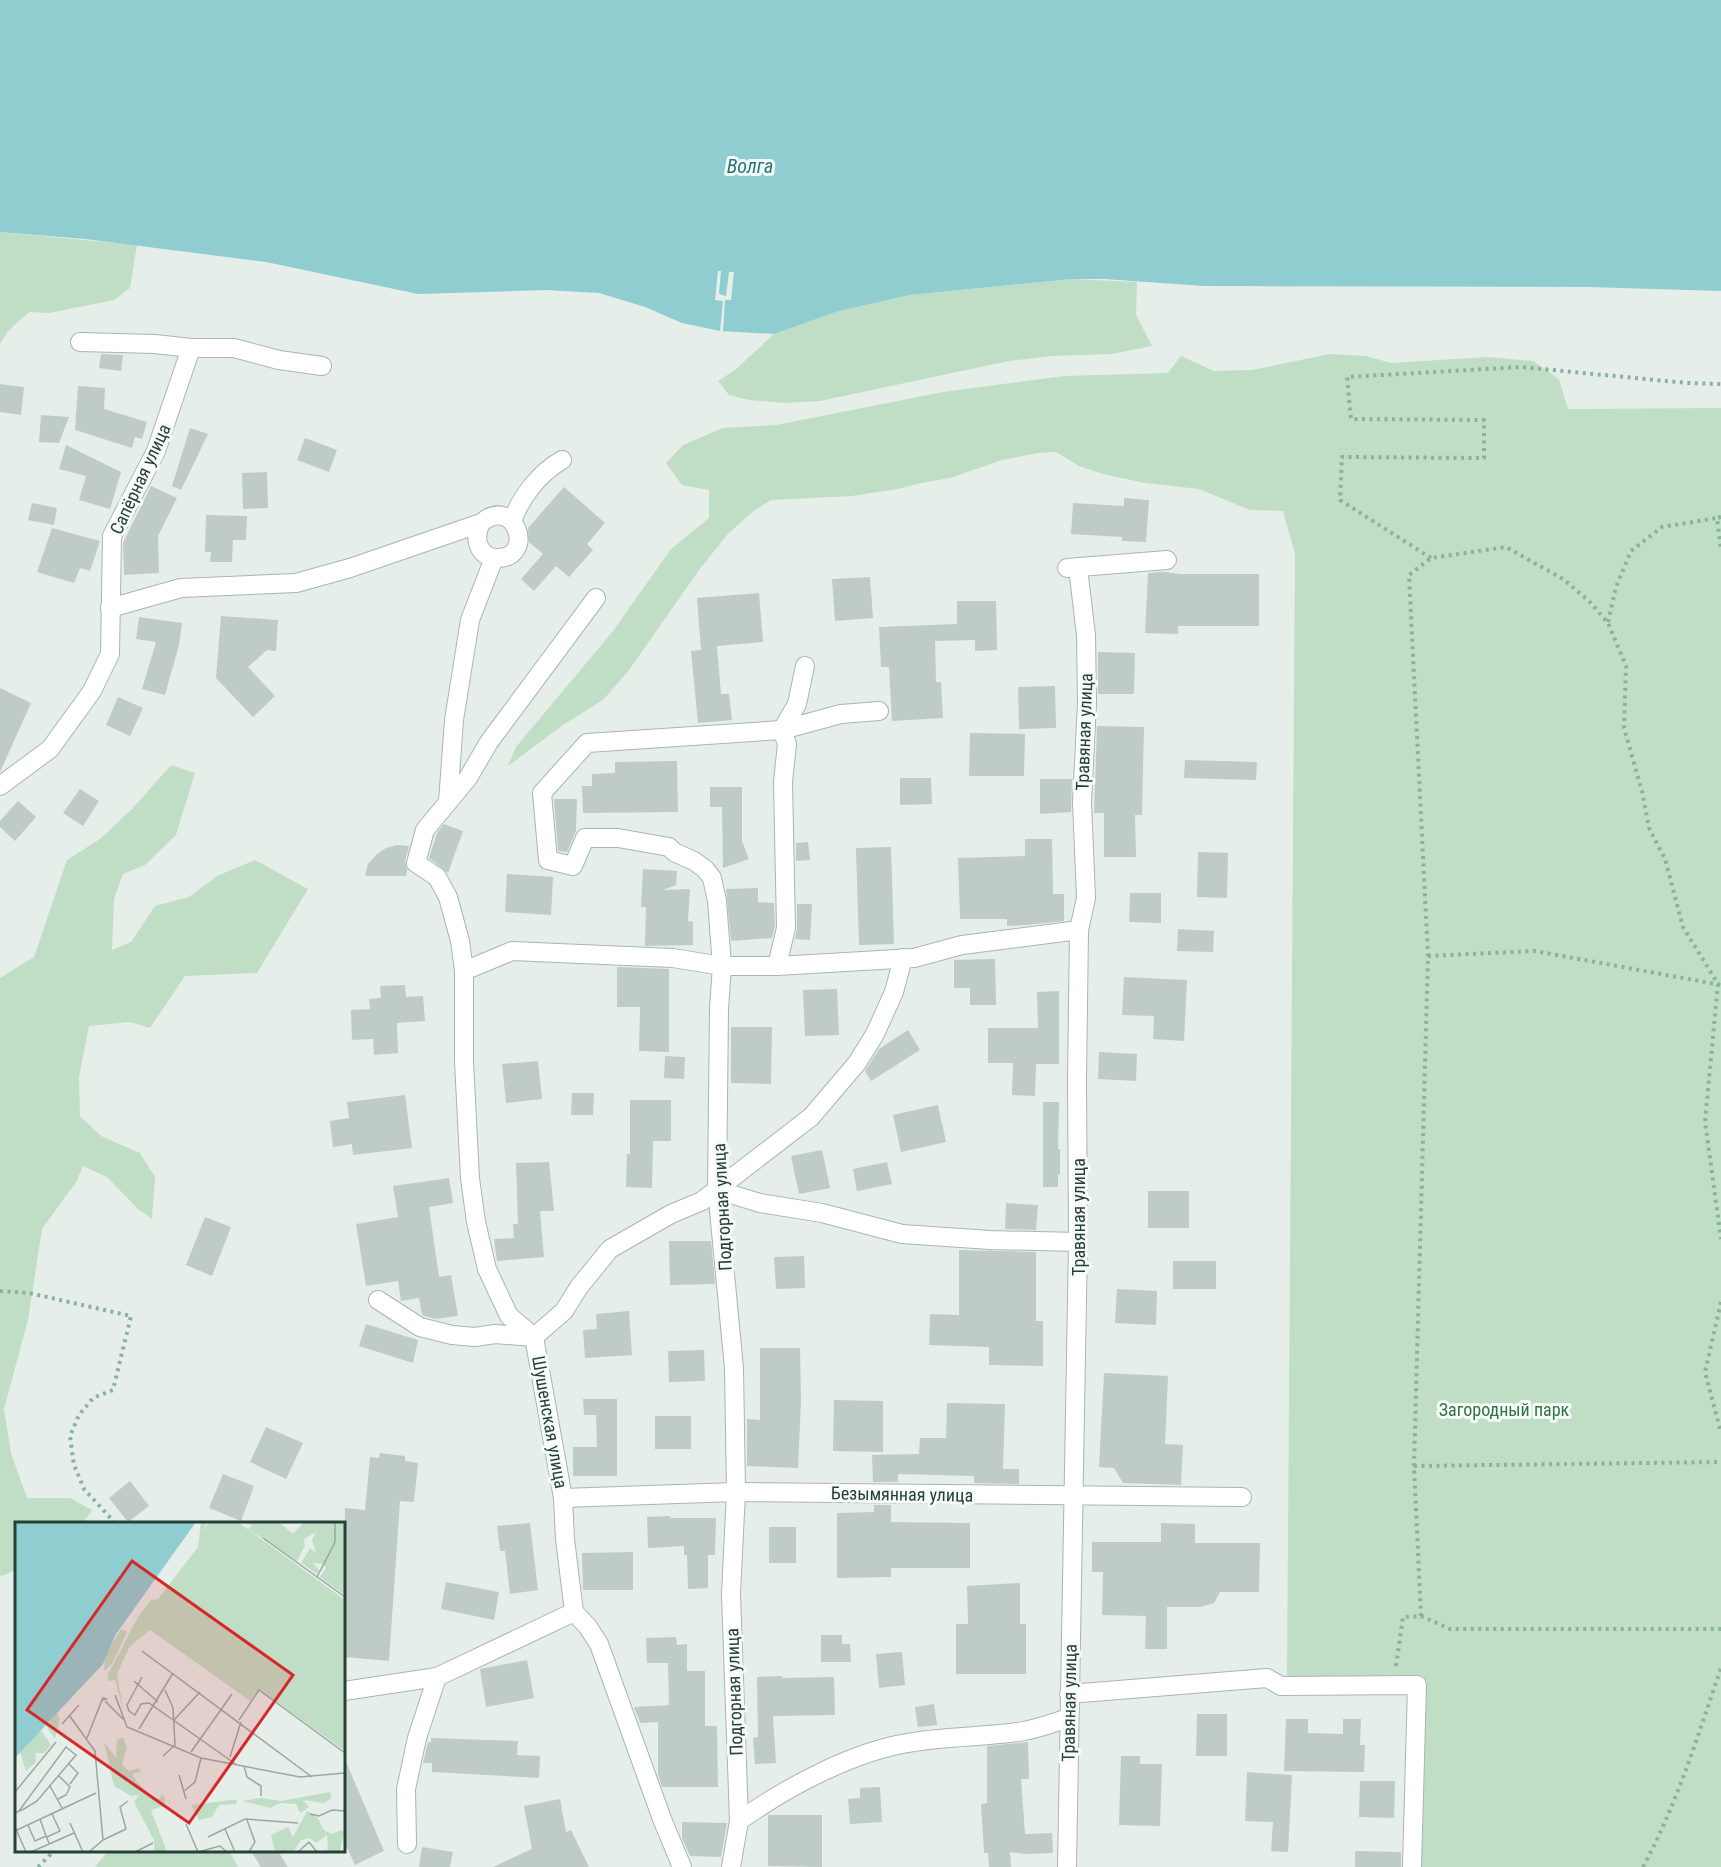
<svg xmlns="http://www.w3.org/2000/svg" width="1721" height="1867" viewBox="0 0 1721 1867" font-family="'Roboto Condensed',sans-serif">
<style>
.green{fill:#c0dec5}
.water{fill:#90cdd1}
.pier{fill:#e6eeea}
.building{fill:#beccc5}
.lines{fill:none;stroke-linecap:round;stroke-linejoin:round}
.minor-casing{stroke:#a8b6b0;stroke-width:20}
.path{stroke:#87b1a0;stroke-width:4;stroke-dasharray:3 4.5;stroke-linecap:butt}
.minor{stroke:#fff;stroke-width:18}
.labels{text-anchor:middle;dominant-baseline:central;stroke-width:6;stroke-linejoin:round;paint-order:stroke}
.street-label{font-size:18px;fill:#254036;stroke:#f7fbf8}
.park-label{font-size:18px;fill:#307644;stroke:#f7fbf8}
.water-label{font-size:20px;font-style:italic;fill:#20757b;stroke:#f7fbf8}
.inset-road{fill:none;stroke:#99a8a2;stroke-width:1.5}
.view{fill:#d62828;fill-opacity:0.15;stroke:#d62828;stroke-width:3}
.inset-edge{fill:none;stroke:#254036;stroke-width:3}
</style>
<rect width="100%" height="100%" fill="#e6eeea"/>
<g class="green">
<path d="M0,232L137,245L130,288L114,300L49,313L29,312L8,331L0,344Z"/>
<path d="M1072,279L1137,282L1136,315L1152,346L1112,354L1052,356L1009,361L820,401L785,403L749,400L729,395L718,381L735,370L774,334L839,311L910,295Z"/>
<path d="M1330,354L1366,356L1391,363L1488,357L1533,361L1559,379L1568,409L1721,408V1867H1420L1423,1676L1287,1677L1295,554L1283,511L1250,510L1199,489L1145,483L1103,474L1079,466L1056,452L1038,453L1002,460L950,478L921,483L898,489L852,496L771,500L751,513L728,534L702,566L629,670L604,699L563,725L508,766L516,747L613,631L671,549L709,518V490L682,485L666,463L683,445L723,428L776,425L943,392L1064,376L1168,373L1181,356L1214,371L1252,370Z"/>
<path d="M171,765L195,773L176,835L145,865L123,874L114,899L112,950L131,942L155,906L189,897L217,876L255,860L308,889L257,973L185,976L150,1028L130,1022L89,1026L79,1077L80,1116L101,1136L140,1153L155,1177L152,1219L138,1209L107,1177L83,1166L76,1182L42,1229L28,1320L4,1409L11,1453L27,1498H70L92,1510L83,1523L16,1524V1570L2,1576L0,1575V978L34,957L67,860L100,839L134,807Z"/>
<path d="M108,1851H229L238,1867H95Z"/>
</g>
<path class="water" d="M0,0H1721V291L1588,287L1204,286L1104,279H1072L910,295L839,311L774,334L720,331L682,323L645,307L599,293L546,290L418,294L266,262L85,239L0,232Z"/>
<path class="pier" d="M718,271H721L719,294L726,296L729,272H734L731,300H725L723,331H720L723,301L715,300Z"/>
<g class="building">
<path d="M101,354L123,355L121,371L99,368Z"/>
<path d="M0,384L24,387L21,415L0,412Z"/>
<path d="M78,386L105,388L104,409L147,422L142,439L135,437L132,448L75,430Z"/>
<path d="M41,415L69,417L59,443L39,442Z"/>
<path d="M190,428L208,434L181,490L172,486Z"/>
<path d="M305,438L337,450L329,472L297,460Z"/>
<path d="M66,445L121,472L110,509L79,500L86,476L59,469Z"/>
<path d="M267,472L268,508L243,509L242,473Z"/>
<path d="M151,486L177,498L158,536L159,573L124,575L123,543Z"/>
<path d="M564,487L605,523L587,544L593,550L569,577L556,566L534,591L521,579L543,554L529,542L528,528Z"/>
<path d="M1124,498L1149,500L1146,542L1122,541V537L1071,534L1073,503L1124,506Z"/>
<path d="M32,503L57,508L54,525L28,520Z"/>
<path d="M206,515L247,516L246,540H233L232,562H210L211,552H205Z"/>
<path d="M52,528L100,541L90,571L80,568L74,583L37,572Z"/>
<path d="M1164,572L1181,574H1259V626H1178V634L1145,633L1148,573Z"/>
<path d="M870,577L873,618L835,621L832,579Z"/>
<path d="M759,593L763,642L717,646L721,694H729L732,720L698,723L691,651L701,650L697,598Z"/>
<path d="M957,601H996L997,650L975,651V640L935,641L936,682H941L943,718L892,721L889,667H881L879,627L957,624Z"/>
<path d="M221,616L278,620L276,651L267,650L248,667L275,696L253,717L216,678Z"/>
<path d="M139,617L182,623L179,645L165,695L142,689L156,642L136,639Z"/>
<path d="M1098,652L1135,653L1134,694H1098Z"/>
<path d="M1055,686L1056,728L1019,729L1018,687Z"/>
<path d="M0,688L31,703L0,772Z"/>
<path d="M118,697L143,708L130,736L106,725Z"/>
<path d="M1097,726L1144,727L1142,815H1135L1136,857H1104V813H1094Z"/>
<path d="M970,733L1025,734L1024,776H969Z"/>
<path d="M1185,760L1257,762L1256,780L1184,778Z"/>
<path d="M677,761L678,812L583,813L582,786H592V774L615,773V762Z"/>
<path d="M900,778H931L932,804L900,805Z"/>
<path d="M1040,779H1072L1071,812L1040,814Z"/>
<path d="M710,787H742V841L749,859L723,868L722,807H710Z"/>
<path d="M80,789L99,801L83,826L63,813Z"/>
<path d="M554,799H577L576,831L567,852L558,851Z"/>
<path d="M18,801L36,817L15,841L0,827V821Z"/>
<path d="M444,824L463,831L448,873L429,858L437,833Z"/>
<path d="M1025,839H1052L1053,894H1064V921L1026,925L1007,926V919H960L958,858L1025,856Z"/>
<path d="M808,842L810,860L796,861V843Z"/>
<path d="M397,845L409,846L405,861L407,870L406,876H365L368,864L376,855L386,848Z"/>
<path d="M891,847L894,944L859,945L856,848Z"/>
<path d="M1198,852L1228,853L1227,898L1197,897Z"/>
<path d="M643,869L677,871L676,885L663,890L690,889L688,921L693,922V945L645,946L646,907H641Z"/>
<path d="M507,874L553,877L551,915L505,912Z"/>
<path d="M758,888V902L774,903L775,927L772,938L731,941L726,889Z"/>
<path d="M1130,893H1161V923L1129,922Z"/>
<path d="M797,904H812L810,940L795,939L797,928Z"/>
<path d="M1178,929L1214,931L1213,952L1177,951Z"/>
<path d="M995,959L996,1005H970V988H954V960Z"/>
<path d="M617,967L669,969V1052L639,1051L640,1007H617Z"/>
<path d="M1124,977L1187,980L1184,1041L1153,1039L1154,1016L1122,1015Z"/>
<path d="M405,985L406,997L423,996L425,1021L397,1023L398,1053L374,1055L373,1039L352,1040L351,1010L370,1009L369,999L381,998L380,986Z"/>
<path d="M837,989L839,1035L805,1036L803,990Z"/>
<path d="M1059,991V1064H1036L1035,1096L1012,1095L1013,1063H988V1028H1038L1037,992Z"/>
<path d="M731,1027H772L771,1084L731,1083Z"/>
<path d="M908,1030L920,1050L871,1081L865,1071L879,1049Z"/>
<path d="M1099,1052L1137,1054L1136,1081L1098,1079Z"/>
<path d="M665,1056L685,1057L684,1079L664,1078Z"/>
<path d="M538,1061L542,1099L506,1103L502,1064Z"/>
<path d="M572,1093H594L593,1115H571Z"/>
<path d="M405,1095L412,1148L353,1155L352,1144L333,1147L330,1121L349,1118L347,1102Z"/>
<path d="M630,1100H671V1141H653L652,1188L626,1187L627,1154H630Z"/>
<path d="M1043,1102H1059L1058,1149H1060V1175L1058,1174V1187H1043Z"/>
<path d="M938,1105L946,1142L901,1152L893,1115Z"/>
<path d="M822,1150L830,1188L799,1194L791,1156Z"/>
<path d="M549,1162L554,1211H540L544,1257L497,1261L494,1239L514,1238L513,1224H518L516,1163Z"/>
<path d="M887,1162L892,1184L857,1191L853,1169Z"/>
<path d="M449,1178L453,1203L429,1207L439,1277L451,1275L458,1316L435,1319L422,1315L419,1298L401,1301L398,1281L366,1286L356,1224L398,1217L393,1186Z"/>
<rect x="1148" y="1191" width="41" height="37"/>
<path d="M1006,1203L1038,1205L1036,1230L1005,1229Z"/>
<path d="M205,1217L231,1227L212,1276L186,1265Z"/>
<path d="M669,1241H711L715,1284L670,1285Z"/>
<path d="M959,1250L1036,1252V1321H1043V1366L989,1365V1347L929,1345L930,1314L959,1315Z"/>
<path d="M804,1256L805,1288L776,1289L774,1257Z"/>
<rect x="1173" y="1261" width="43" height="28"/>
<path d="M1117,1289L1157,1291L1156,1325L1115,1323Z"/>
<path d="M629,1311L632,1355L585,1358L583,1330L597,1329L596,1314Z"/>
<path d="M366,1324L418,1340L413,1363L359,1346Z"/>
<path d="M760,1348H800L801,1401L798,1468L747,1466V1419L760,1420Z"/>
<path d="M704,1350L705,1381L669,1382L668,1351Z"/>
<path d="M1104,1373L1168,1376L1165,1444L1183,1445L1181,1485L1123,1483L1114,1468L1099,1467Z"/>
<path d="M583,1399H617V1476H573V1447H597L596,1415H584Z"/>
<path d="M834,1400L883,1401V1452L833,1451Z"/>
<path d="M947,1403L1005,1404L1003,1469H1019V1484L974,1483V1476L898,1474V1482H873L872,1455L919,1454L920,1438H946Z"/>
<rect x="655" y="1416" width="36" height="33"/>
<path d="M266,1427L303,1443L286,1479L250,1462Z"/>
<path d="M380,1453L405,1456V1461L418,1463L414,1502L400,1501L389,1661L344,1657L345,1508L365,1510L370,1457L379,1458Z"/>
<path d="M223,1474L254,1486L241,1521L209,1508Z"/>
<path d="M130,1481L149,1506L128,1522L109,1498Z"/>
<path d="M874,1505H891V1522L970,1523V1568H891V1577L837,1578V1513L874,1512Z"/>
<path d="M670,1516V1518H716L715,1555H708V1588L688,1589L687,1555H684V1546L648,1548L647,1517Z"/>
<path d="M530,1523L538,1590L510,1594L505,1551H500L497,1526Z"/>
<path d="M1161,1523L1195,1524V1543H1260L1259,1592H1220L1214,1603L1200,1607H1167V1649H1145L1146,1616L1102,1615L1103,1572H1092V1542H1161Z"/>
<rect x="769" y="1527" width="27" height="36"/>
<path d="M633,1552V1590H583L582,1553Z"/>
<path d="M446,1582L499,1592L494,1620L441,1609Z"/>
<path d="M1020,1583V1624H1026V1674H956V1624H968L967,1586Z"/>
<path d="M821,1635H842V1644H850L851,1662H821Z"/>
<path d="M676,1637L677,1645L687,1644V1671H705V1726H717L718,1787H662L658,1774V1722L640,1723L634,1707L669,1705L668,1663H647L646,1638Z"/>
<path d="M902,1652L905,1685L879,1688L876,1654Z"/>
<path d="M527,1660L534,1698L486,1707L480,1669Z"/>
<path d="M782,1676V1678L834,1677L835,1715L773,1716L776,1763L755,1764L753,1738L758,1737L757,1677Z"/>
<path d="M934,1704L937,1725L918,1727L915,1707Z"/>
<path d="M1197,1714H1227V1756H1196Z"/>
<path d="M1286,1719H1308V1733L1343,1734V1719H1361L1360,1745H1365L1364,1772L1284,1771Z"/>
<path d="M431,1738L518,1741L517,1755L540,1756L539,1778L432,1772V1763H423L428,1742H431Z"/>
<path d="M1028,1742L1029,1779H1021L1025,1834L1052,1833L1053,1853L1026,1854L1010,1852L1011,1867H989L988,1853H984L981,1804L987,1803V1746Z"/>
<path d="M1121,1756H1140V1764H1162L1160,1826L1119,1825Z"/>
<path d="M344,1757L384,1851L355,1865L344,1841Z"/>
<path d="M1247,1772L1292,1775L1288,1852L1271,1851L1273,1822L1245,1821Z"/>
<path d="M1360,1781H1395L1394,1818L1359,1817Z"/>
<path d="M880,1787L882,1822L850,1824L848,1799L860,1798V1788Z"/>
<path d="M560,1799L566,1832L571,1830L589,1867H493L532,1849L524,1806Z"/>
<path d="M768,1815H822V1867L768,1866Z"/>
<path d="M682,1822L727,1823L721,1857L690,1856L682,1838Z"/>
<path d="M422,1847L453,1852L450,1867H419Z"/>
<path d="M251,1851H278L288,1867H261Z"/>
<path d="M1355,1851L1401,1852V1867H1355Z"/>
</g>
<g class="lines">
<defs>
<g id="minor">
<path d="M80,342L155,344L191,348H234L279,360L322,366"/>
<path d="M512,521C521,497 539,473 562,460"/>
<path d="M1067,568L1167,560"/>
<path d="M596,598L489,742L468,778L425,830L416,863L437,877L448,897L460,941L464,971V1062L470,1178L476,1222L487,1269L509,1316L534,1337L563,1498L565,1539L574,1612L588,1627L599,1644L662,1819L682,1867"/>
<path d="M110,608L181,588L296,583L350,568L481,523C515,494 537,558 497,558C478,558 473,537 481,523"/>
<path d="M0,786L50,749L92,691L110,654L112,536L156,451L191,348"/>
<path d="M448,802L454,720L470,620L494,558"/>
<path d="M777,966L786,928L783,782L787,744L782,730L797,704L805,666"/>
<path d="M464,971L512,951L673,958L722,966H777L914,958L962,945L1079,930"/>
<path d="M717,1190L760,1203L822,1213L902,1234L990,1240L1078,1242"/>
<path d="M378,1300L420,1327L452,1335L475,1337L495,1334L534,1337L564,1311L579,1287L610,1249L671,1214L702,1201L811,1117L857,1063L875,1034L894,992L903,958"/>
<path d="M563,1498L736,1492L1242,1497"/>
<path d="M344,1691L437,1677L574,1612"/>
<path d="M1069,1694L1267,1678L1281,1686L1417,1685L1412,1867"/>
<path d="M739,1821C787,1787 855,1750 914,1742C950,1736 988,1737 1024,1731C1039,1728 1054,1723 1068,1718"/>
<path d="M407,1844L406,1789L417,1738L437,1677"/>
<path d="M731,1867L739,1821L731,1594L736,1492L734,1368L717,1190L719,1009L722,966L717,901L712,878L705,869L694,861L674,852L669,847L618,838H585L573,866L548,860L542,793L587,743L782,730L841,714L879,711"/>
<path d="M1067,1867L1078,1242L1077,1079L1079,930L1086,898L1082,802L1087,703L1086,635L1078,568"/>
</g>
</defs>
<use href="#minor" class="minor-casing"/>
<g class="path">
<path d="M1721,517L1717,518L1721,550"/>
<path d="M1431,558L1340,500L1342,457L1484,458V420L1351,419L1347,377L1521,367L1687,383L1721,384"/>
<path d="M1608,622L1616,587L1631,551L1662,527L1717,518"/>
<path d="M1428,956L1535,951L1721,985"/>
<path d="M0,1291L29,1293L131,1316L113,1390L93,1398L79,1415L70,1436L74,1465L84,1489L116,1524"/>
<path d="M1721,1302L1705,1372L1721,1433"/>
<path d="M1414,1466L1721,1462"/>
<path d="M1421,1616L1450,1629H1721"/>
<path d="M1396,1666L1403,1617L1421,1616L1414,1466L1428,956L1409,575L1431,558L1506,547L1563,579L1589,601L1608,623L1626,666L1624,728L1642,791L1649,828L1665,859L1683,927L1718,984L1705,1121L1721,1239"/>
<path d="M38,1867L55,1850"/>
<path d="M1643,1867C1677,1804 1698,1735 1721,1668"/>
</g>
<use href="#minor" class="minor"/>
</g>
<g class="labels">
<g class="street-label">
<text transform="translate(140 479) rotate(-65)">Сапёрная улица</text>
<text transform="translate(1084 732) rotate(-88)">Травяная улица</text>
<text transform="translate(722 1207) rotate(-93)">Подгорная улица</text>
<text transform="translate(1078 1217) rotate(-90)">Травяная улица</text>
<text transform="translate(550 1422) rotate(80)">Шушенская улица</text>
<text transform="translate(902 1494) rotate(1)">Безымянная улица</text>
<text transform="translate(734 1692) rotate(-92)">Подгорная улица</text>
<text transform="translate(1069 1703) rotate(-89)">Травяная улица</text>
</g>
<g class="park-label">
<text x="1504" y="1409">Загородный парк</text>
</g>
<g class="water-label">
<text x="750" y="166">Волга</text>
</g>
</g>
<g transform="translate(15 1522)">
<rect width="330" height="330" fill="#e6eeea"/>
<path d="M186,0H192L188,10L194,0H223L330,78V229L244,167L235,179L135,108L115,124L102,152L109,191L100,158L93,159V152L123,95L136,78L143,77L183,25ZM231,0H264L278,12L289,0H330V73L305,55L311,46L308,42L298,41L304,48L302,52L286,41L295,26L301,31L297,18L301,10L289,17L290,24L282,39L233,7L237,4ZM106,107L112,110L97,142L89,149L90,135ZM42,191L45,197L40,217L31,204ZM26,208L36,223L29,231H20L21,240L11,249L5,230ZM108,215L112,225L107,243L114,249L123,246L127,249L118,252L121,259L135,273L143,277L148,272L150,276L149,284L136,288L152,330H139V318L119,280L124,273L116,274L99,264L89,220L101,236L102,218ZM315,270L317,276L309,281L288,278L294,285L285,291L281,282L265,281L255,286L227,279L246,276L266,279ZM216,278H222L221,282L204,283L197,295L184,298L176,283ZM292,289L302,295L309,308L317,312L326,308L329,310L325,330H309L313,327L312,313L301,321L295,316L286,318L278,330H260L256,313L273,305L278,315Z" fill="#c0dec5"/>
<path d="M0,0H181L101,112L88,142L0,236Z" fill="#90cdd1"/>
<path class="inset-road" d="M248,16L330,75M302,55L320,20V0M127,129L297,255M127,155L112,183L114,189L120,193L126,182L134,181L222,243M119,159L143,180M100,173L112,205L186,236L285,255L330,251M90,179L108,197M54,193L80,229L88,318M159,198L185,170M224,198L244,168L330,231M47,202L64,183M124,207L158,151M72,216L87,178L91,177L88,176L87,178M176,230L217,172M148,234L160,223L158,186L150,168M215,235L226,200M54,242L63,251L55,262M229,244L232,255L246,264V274M164,253L171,277M35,264L47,286M169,269L180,260L186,236M0,270L41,220M43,277L51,273L55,265L44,254M0,291L9,287L22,279L61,233L51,225L4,289M295,292L304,294L317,288L330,289M25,297L31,314M232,298L240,320L234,330M55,301L68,330M171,302L183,330M13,303L20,319L31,314L34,321M0,305L11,330M210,307L220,330M2,308L81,271M32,315L45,309L37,292M193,315L230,297L283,301M16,330L59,311M74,330L88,318L111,307L105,285L113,279M120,330L138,321M183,330L205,324L212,330M283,330L294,320L302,330"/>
<path class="view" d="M117,39L278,153L174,301L12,188Z"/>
<rect width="330" height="330" class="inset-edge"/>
</g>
</svg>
